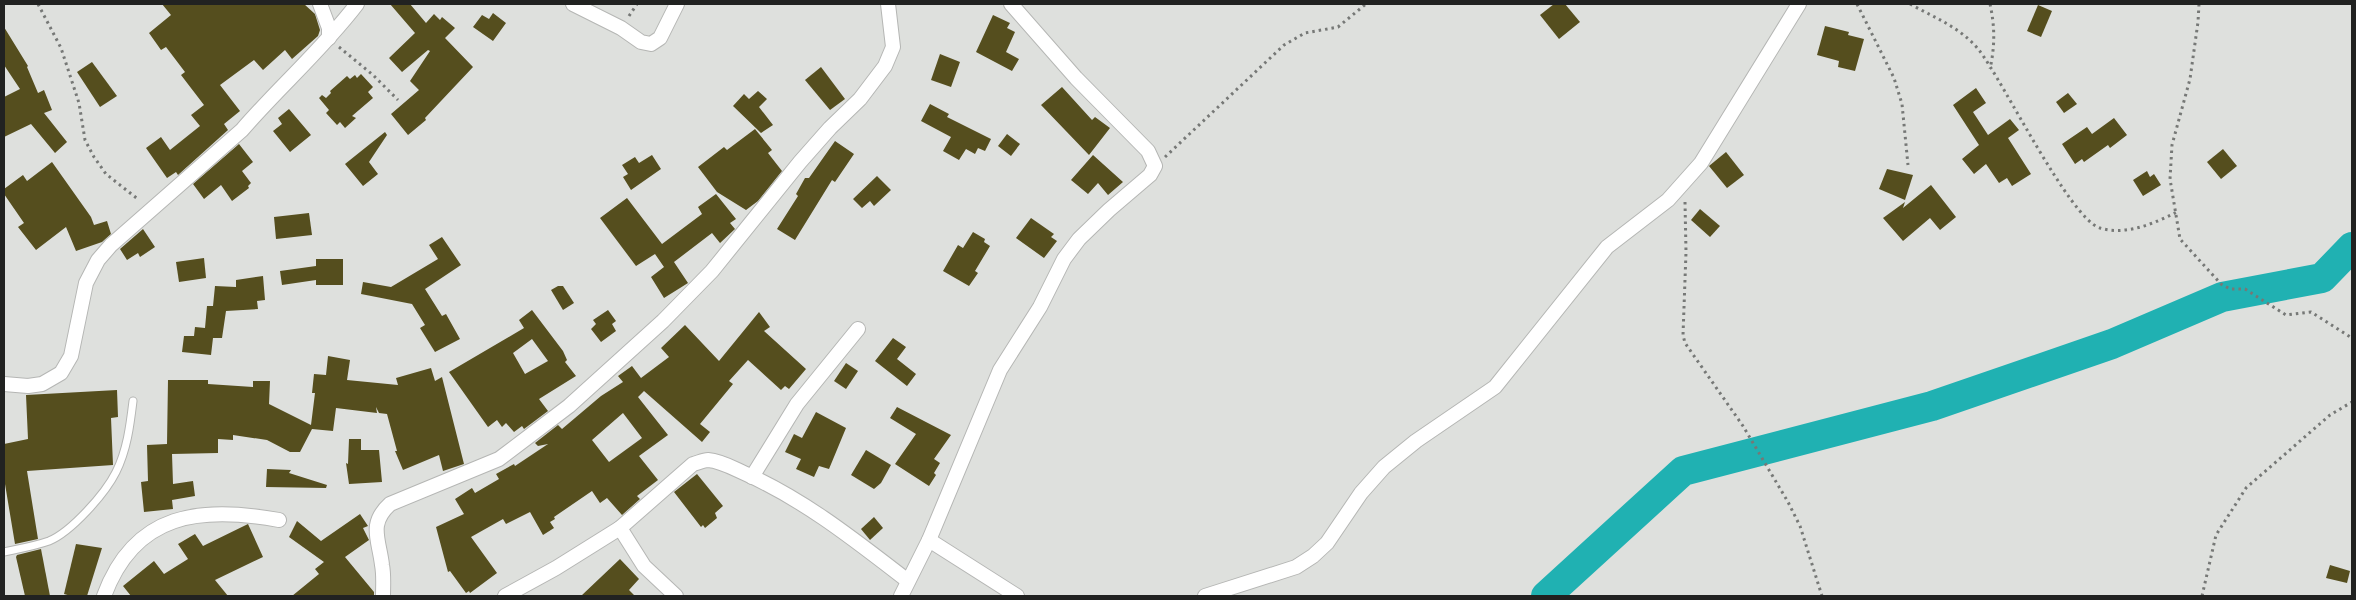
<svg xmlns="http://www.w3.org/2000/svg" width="2356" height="600" viewBox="0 0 2356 600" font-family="Georgia,serif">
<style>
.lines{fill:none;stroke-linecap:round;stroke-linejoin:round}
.river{stroke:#20b1b2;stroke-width:30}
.building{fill:#554e1e;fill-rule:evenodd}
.service-casing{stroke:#b5b6b4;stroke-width:9}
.minor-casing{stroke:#b5b6b4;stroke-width:16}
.path{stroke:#767876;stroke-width:3;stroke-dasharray:2.5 4;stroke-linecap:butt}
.service{stroke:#fff;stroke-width:7}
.minor{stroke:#fff;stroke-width:14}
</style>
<rect width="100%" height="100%" fill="#dee0dd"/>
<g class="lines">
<path class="river" d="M1546,596L1683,471L1932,406L2112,344L2222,297L2322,278L2352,247"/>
</g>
<g class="building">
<path d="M162,4H304L315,14L320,30L318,36L292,59L285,50L263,70L254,60L220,85L240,111L224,124L228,130L178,175L176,172L167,178L146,148L161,137L170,150L200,126L191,115L204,105L181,75L185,72L166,47L161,50L149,33L171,15Z"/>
<path d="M390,4H410L426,23L434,14L440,20L442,17L455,28L445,38L473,67L425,118L426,120L408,135L391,114L419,90L410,81L430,51L428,50L402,72L389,58L415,33Z"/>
<path d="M1554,4H1565L1580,22L1559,39L1540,15Z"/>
<path d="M2038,5L2052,11L2041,37L2027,31Z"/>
<path d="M493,13L506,23L493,41L473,27L482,15L489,19Z"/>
<path d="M993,15L1010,23L1007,28L1015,32L1006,52L1019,59L1012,71L976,52Z"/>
<path d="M1825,26L1849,32L1848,35L1864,39L1855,71L1838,67L1839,61L1817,55Z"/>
<path d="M4,27L28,66L27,67L38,93L44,90L52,110L44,113L67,142L55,153L31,124L4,137V97L20,89L4,65Z"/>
<path d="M940,54L960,62L951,87L931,80Z"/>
<path d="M92,62L117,96L100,107L77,72Z"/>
<path d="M821,67L845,99L830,110L805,80Z"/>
<path d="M361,74L373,87L368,92L373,98L352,116L356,118L345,128L340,122L337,125L326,113L329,110L319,98L322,95L326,98L331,93L330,91L347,76L350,79L355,75L357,78Z"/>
<path d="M1062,87L1092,120L1095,117L1110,128L1089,155L1041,105Z"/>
<path d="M1976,88L1986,103L1973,112L1988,135L2010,119L2019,130L2008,138L2031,174L2012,186L2007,178L1999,183L1986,164L1974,174L1962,159L1979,145L1953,105Z"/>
<path d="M758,91L767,99L759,107L773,125L761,133L733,106L744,94L749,99Z"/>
<path d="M2068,93L2077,104L2064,113L2056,102Z"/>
<path d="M930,104L949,114L947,117L991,139L985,151L978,148L975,154L966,149L959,160L943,151L951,137L921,121Z"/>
<path d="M289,109L311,135L290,152L273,131L282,124L278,118Z"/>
<path d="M2114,118L2127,135L2110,148L2108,145L2084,162L2082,159L2075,164L2062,144L2087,127L2092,134Z"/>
<path d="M755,129L772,150L768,153L782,171L758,201L746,210L717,192L698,167L724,147L727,150Z"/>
<path d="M385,132L387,135L369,162L378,174L363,186L345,164Z"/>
<path d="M1007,134L1020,144L1011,156L998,146Z"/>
<path d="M835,141L854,154L835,182L832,180L795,240L777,229L798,196L796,194L805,178H809Z"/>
<path d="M239,144L253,162L242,171L251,183L248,186L249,188L232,201L221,185L204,199L193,184Z"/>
<path d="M2223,149L2237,166L2221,179L2207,162Z"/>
<path d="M1726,152L1744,175L1727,188L1709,166Z"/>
<path d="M652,155L661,169L631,190L623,177L628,174L622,165L635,157L639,163Z"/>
<path d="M1093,155L1123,182L1108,195L1098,183L1088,194L1071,180Z"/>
<path d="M52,162L91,217L94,225L107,221L111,234L102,242L76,251L66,227L36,250L18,227L24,223L4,194V189L23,175L27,181Z"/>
<path d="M1887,169L1913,175L1905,200L1879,189Z"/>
<path d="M2147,171L2150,177L2154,174L2161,185L2143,196L2133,180Z"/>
<path d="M877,176L891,190L874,206L870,201L862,208L853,199Z"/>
<path d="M1931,185L1956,217L1940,230L1930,218L1903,241L1883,218L1905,202L1903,208Z"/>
<path d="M716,194L736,219L730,223L735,229L720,243L712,233L674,262L688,283L664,298L651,277L664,267L655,254L636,266L600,218L627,198L662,244L702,214L698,207Z"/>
<path d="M1700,209L1720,226L1710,237L1691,220Z"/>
<path d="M309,213L312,235L276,239L274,217Z"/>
<path d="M1031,218L1054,234L1051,237L1057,241L1044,258L1016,238Z"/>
<path d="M143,229L155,247L140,257L138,253L127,260L120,249Z"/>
<path d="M973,232L985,239L984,242L990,246L975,271L978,273L969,286L943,271L958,245L963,248Z"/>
<path d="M442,237L461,265L425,289L442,316L446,314L460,339L435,352L420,328L425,325L412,304L361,294L363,282L391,287L438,259L429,245Z"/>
<path d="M204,258L206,278L179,282L176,262Z"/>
<path d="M316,259H343V285H316V280L282,285L280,271L316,266Z"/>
<path d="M263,276L265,300L257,301L258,309L226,311L222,338H213L211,355L182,352L184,336H194L195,327L205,328L207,306H213L215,286L236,287V280Z"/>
<path d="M558,286H563L574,303L563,310L551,290Z"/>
<path d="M532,310L563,351L567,360L565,362L576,376L539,399L548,411L524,429L522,426L514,432L506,423L502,427L497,420L488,427L449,372L524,328L519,320ZM532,339L548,361L525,374L513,353Z"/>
<path d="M608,310L616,321L612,324L616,331L601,342L591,329L596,324L593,320Z"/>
<path d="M759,312L770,327L764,331L806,369L789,389L785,386L781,390L748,360L729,381L733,384L700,424L710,432L702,442L644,391L638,397L668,435L639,456L658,480L637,496L640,499L622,515L607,498L600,503L592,491L554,517L555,519L550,522L554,528L543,535L530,512L506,524L503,519L471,537L497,573L470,593L469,591L466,593L450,571L448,572L436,527L464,514L455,499L472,488L475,493L499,479L496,474L514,464L515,466L548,444L538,446L535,443L558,425L562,429L601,396L623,382L618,376L632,366L641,378L669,357L661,348L685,325L719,361ZM623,413L642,438L609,462L592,440Z"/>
<path d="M893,338L906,347L897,359L916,374L907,386L875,361Z"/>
<path d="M328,356L350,360L347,380L398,385L396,378L431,368L435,381L442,377L464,464L443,471L439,455L403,470L395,451H397L387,414L379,413L376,407L377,413L336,408L333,431L312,429L300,452H290L267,440L233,435V440L218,439V453L172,454L173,484L193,481L195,496L172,500L173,509L144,512L141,482L148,481L147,445L167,444L168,380H208V384L253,387V381H270L269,404L311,425L315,393H312L314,374L326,375Z"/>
<path d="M846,363L858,371L846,389L834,381Z"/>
<path d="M117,390L118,417L111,418L113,465L27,471L38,539L15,544L4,478V444L28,439L26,395Z"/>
<path d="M897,407L951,435L934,459L940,463L934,473L936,475L929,486L895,464L916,434L890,418Z"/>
<path d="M816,412L846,428L829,469L819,466L814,477L796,469L801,459L785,452L794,434L802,438Z"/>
<path d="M349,439H361V450H379L382,482L349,484L346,463L348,464Z"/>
<path d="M866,450L891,465L881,483L874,489L851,475Z"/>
<path d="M267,469L291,470L289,473L327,485L326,488L266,487Z"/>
<path d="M697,474L723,506L715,513L717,518L705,528L703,525L701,527L674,492Z"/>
<path d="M360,514L368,526L363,528L369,540L345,557L374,592V596H292L319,574L315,569L324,562L289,537L297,521L321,541Z"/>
<path d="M874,517L883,528L870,540L861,529Z"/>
<path d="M248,524L263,557L215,580L228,596H131L123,586L154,561L164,574L188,559L178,544L195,534L203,546Z"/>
<path d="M76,544L102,548L87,596H71L64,594Z"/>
<path d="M41,549L50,596H25L16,557L17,555Z"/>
<path d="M620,559L639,579L629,590L635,596H581Z"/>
<path d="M2330,565L2350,571L2347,583L2326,578Z"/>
</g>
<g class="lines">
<defs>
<path id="service" d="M4,552C18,549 35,546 49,541C71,532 105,494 116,472C127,450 130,426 133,401"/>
<g id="minor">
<path d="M320,4L329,28V38"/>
<path d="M573,4L621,28L641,42L651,44L660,38L677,4"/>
<path d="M4,384L28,386L42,384L61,373L71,356L86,283L98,260L111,245L242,130C279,87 322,50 357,4"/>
<path d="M752,477L797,404L858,329"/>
<path d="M620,528L644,566L676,596"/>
<path d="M929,540L1017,596"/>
<path d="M104,596C135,512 201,506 279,520"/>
<path d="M383,596C383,586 384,575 382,565C379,539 368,524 390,504L499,459L569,406L663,321L712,271L800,162L830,128L860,99L885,66L893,47L888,4"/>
<path d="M505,596L556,568L620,528L693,464C698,463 703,460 708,460C721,461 733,468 744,473C805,500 856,541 908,581"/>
<path d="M901,596L929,540L1000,370L1040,307L1064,259L1079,239L1109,210L1150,175L1155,166L1148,151L1076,78L1011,4"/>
<path d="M1205,596L1296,567L1313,556L1327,543L1361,493L1384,467L1416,441L1495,387L1607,247L1668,200L1701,163L1799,4"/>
</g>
</defs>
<use href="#service" class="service-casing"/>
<use href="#minor" class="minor-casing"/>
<g class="path">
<path d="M38,4L61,48L79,103L85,140L94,157L106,174L139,200"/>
<path d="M1857,4L1894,78L1902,104L1908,165"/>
<path d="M1910,4C1935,18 1960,27 1979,50C2003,81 2070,219 2100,228C2126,236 2155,223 2177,212"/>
<path d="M1990,4C1995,27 1995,46 1990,69"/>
<path d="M2199,4L2198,22L2190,79L2172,145L2170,179L2180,239L2221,284L2230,289H2245L2286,315L2311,312L2352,338"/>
<path d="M629,16L637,4"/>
<path d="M339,47L373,75L398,100"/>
<path d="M1165,157L1284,45L1305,33L1338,27L1366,4"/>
<path d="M1685,202L1686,252L1683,335L1685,343L1743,426L1788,502L1800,526L1822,596"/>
<path d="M2202,596L2216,535L2246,488L2330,415L2352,402"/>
</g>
<use href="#service" class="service"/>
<use href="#minor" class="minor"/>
</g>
<rect width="2356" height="600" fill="none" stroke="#212221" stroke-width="10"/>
</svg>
